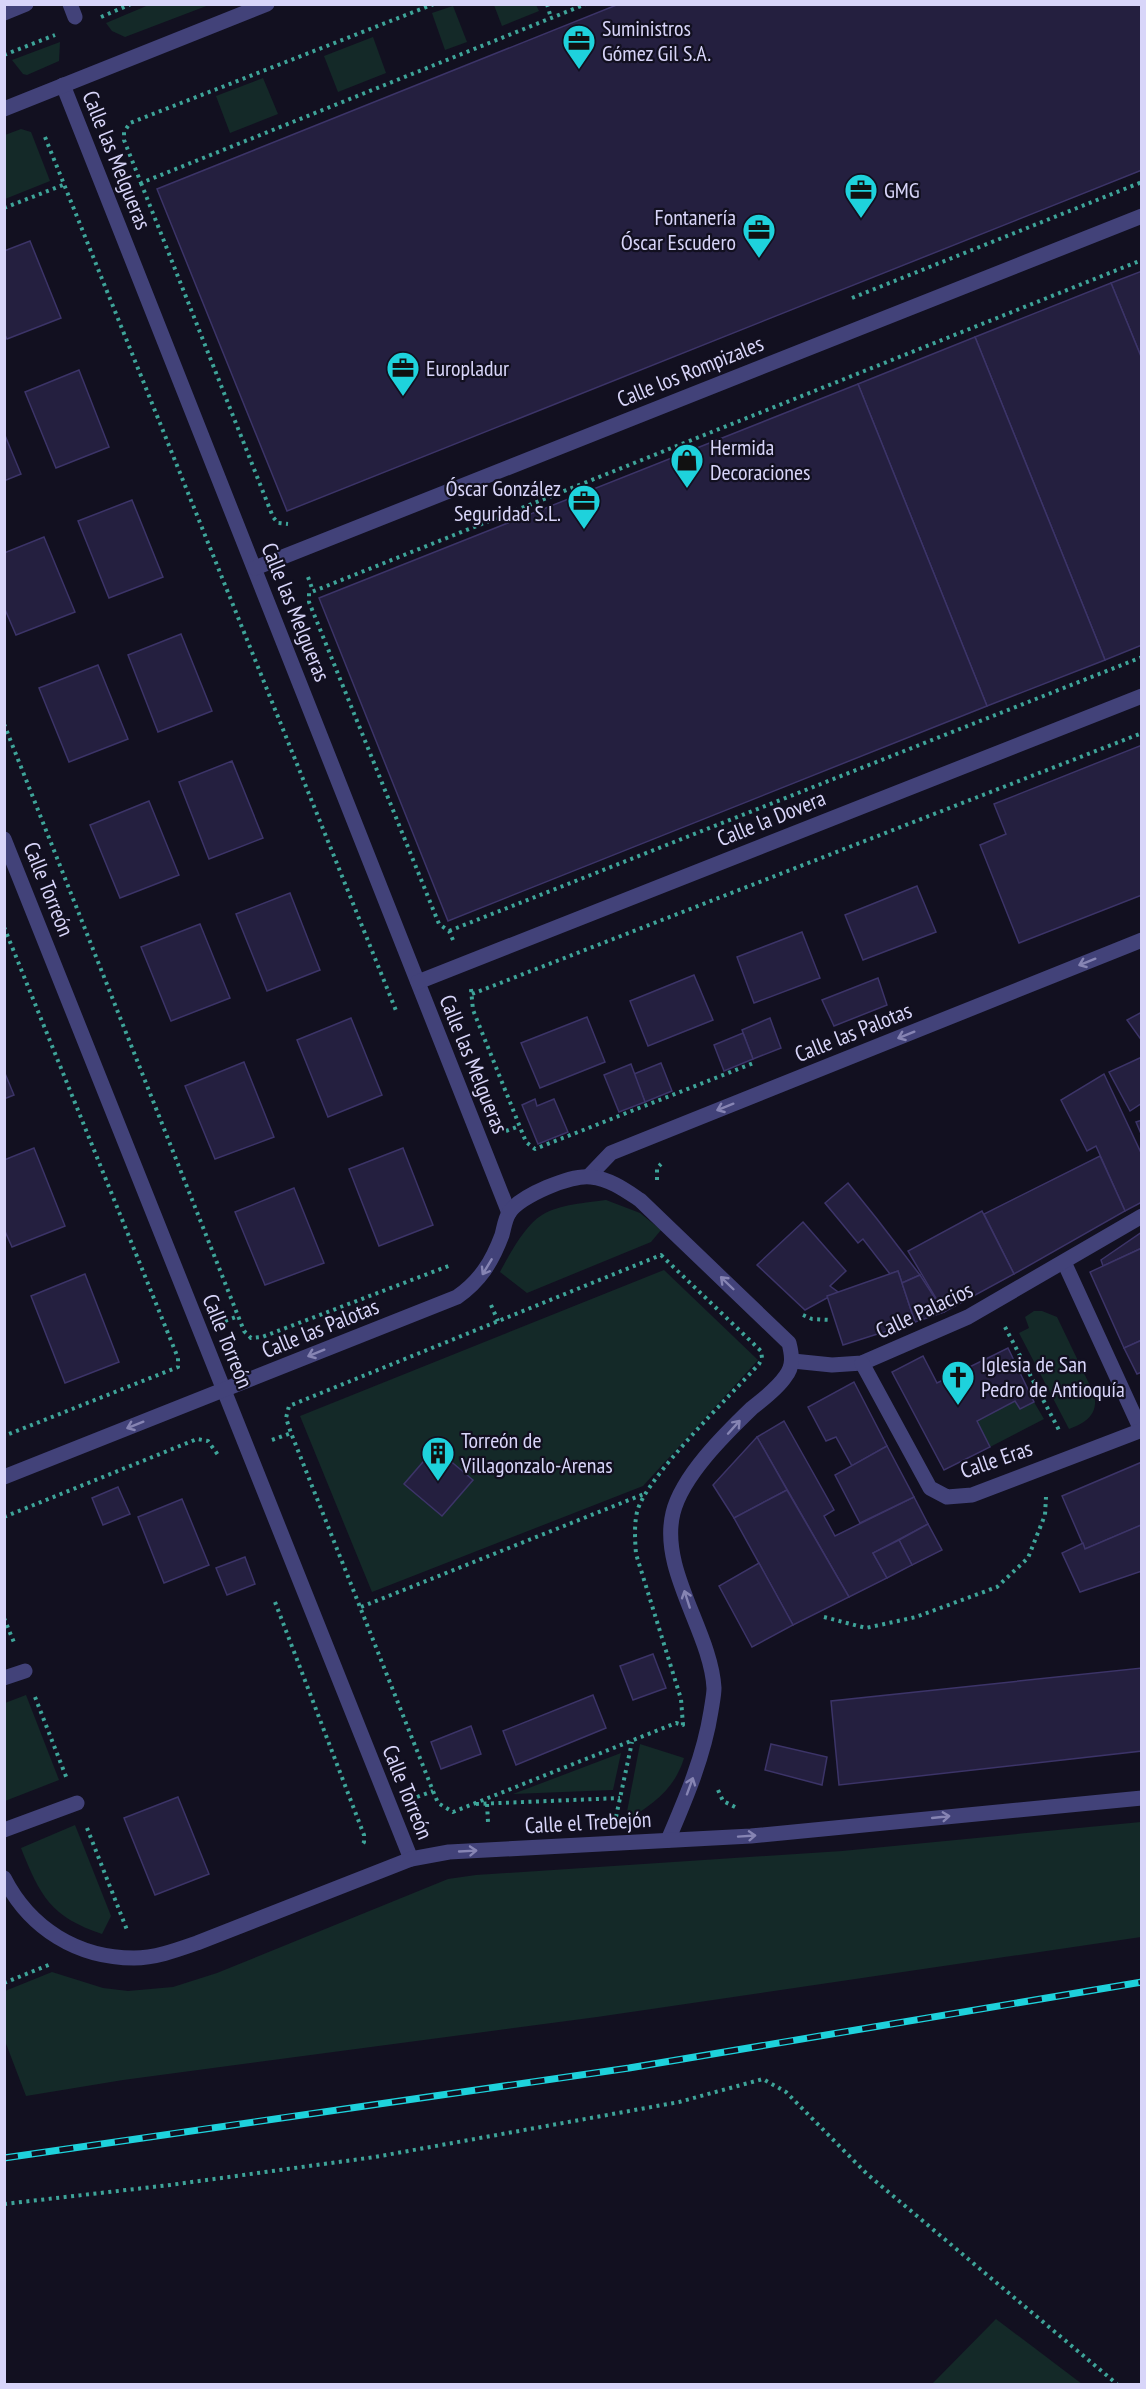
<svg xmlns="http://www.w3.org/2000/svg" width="1146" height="2389" viewBox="0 0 1146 2389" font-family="'PT Sans Narrow',sans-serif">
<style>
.green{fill:#142928}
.building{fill:#241f3f;stroke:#3c3468;stroke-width:1.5}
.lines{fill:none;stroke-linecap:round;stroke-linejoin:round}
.path{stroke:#3ea499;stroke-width:4;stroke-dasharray:3 4.5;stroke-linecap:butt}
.lane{stroke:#424279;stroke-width:15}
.street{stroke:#424279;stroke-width:15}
.rail-casing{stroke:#1ed2dc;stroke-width:7}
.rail{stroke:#121020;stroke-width:4.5;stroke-dasharray:14;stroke-linecap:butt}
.oneway{stroke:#8684b3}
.labels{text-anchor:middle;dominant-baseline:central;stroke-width:4.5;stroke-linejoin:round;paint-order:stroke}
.poi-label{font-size:22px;fill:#d8d5f9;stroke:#121020;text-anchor:start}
.street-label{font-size:22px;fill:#d8d5f9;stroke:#121020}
</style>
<rect width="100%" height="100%" fill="#121020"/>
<g class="green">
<path d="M151,4H208L209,5L125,37L112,31L106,23Z"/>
<path d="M494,5H536L539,11L502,26Z"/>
<path d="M453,6L467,42L445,50L432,13Z"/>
<path d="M373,37L386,73L338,92L324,56Z"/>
<path d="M60,42L59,61L27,75L23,74L12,60Z"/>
<path d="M263,78L278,114L230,133L216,96Z"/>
<path d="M21,129L31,132L50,181L5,199V135Z"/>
<path d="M606,1200L640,1213L661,1230L651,1242L527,1293L500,1272C509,1255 525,1225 542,1215C560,1204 586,1203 606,1200Z"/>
<path d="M664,1270L758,1360L643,1486L372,1592L300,1416Z"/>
<path d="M1034,1311H1042L1057,1317L1094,1394C1099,1414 1086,1423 1069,1429L1019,1333L1029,1328L1025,1317Z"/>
<path d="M1015,1401L1020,1409L1034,1402L1044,1419L990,1447L977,1421Z"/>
<path d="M26,1695L59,1780L5,1801V1703Z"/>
<path d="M640,1744L684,1758C674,1791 652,1804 625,1822Z"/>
<path d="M621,1753L613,1790L513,1794Z"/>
<path d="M1141,1822V1937L597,2017L123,2080L26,2096L5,2041V1991L52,1972L103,1988L128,1991L173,1987L217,1973L448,1879L476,1875L842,1851Z"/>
<path d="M75,1825L111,1916L102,1934C51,1917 40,1896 21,1848Z"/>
<path d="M996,2319L1082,2384H932Z"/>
</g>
<g class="building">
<path d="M619,4H1142V170L287,511L157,189Z"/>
<path d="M30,241L61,318L7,339L4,333V251Z"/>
<path d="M1142,271V359L1111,283Z"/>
<path d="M1111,283L1142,359V645L1105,660L975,337Z"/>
<path d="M975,337L1105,660L987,706L858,384Z"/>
<path d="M79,370L109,447L56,468L25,392Z"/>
<path d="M858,384L987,706L448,921L319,598Z"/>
<path d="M4,433L21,474L4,481Z"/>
<path d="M132,500L163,577L109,598L78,521Z"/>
<path d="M44,537L75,612L16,635L4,607V553Z"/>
<path d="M181,634L212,711L158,732L128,655Z"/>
<path d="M98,665L128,739L69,762L39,688Z"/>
<path d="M1142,745V895L1019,943L980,845L1006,834L994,804Z"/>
<path d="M232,761L263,838L209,859L179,782Z"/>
<path d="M149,801L179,875L120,898L90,825Z"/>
<path d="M917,886L936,932L863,960L845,915Z"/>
<path d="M290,893L320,970L267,991L236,914Z"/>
<path d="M200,924L230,998L171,1021L141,947Z"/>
<path d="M802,932L820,978L754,1003L737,957Z"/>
<path d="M694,975L713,1020L648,1046L630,1001Z"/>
<path d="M878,978L887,1005L834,1026L822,1000Z"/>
<path d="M1142,1012V1041L1127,1020Z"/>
<path d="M587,1017L605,1062L540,1088L521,1043Z"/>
<path d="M351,1018L382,1095L328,1117L297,1040Z"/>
<path d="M770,1018L781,1048L753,1059L742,1030Z"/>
<path d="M743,1033L753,1059L724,1071L714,1045Z"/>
<path d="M1142,1057V1103L1130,1111L1109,1072Z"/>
<path d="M244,1062L274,1137L215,1159L185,1086Z"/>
<path d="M661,1063L672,1091L645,1102L634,1074Z"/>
<path d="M631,1064L645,1102L619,1112L604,1075Z"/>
<path d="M4,1071L14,1095L4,1099Z"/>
<path d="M1104,1074L1142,1155V1202L1125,1211L1096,1146L1087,1151L1061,1100Z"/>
<path d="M535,1099L537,1106L554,1099L568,1132L538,1144L522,1105Z"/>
<path d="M1142,1120V1136L1136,1122Z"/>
<path d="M34,1148L65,1226L12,1247L4,1229V1160Z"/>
<path d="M403,1148L433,1225L379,1246L349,1169Z"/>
<path d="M1100,1156L1125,1211L1014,1274L984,1214Z"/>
<path d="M848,1183L877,1219L920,1275L902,1283L898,1271L890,1274L863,1239L858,1243L825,1203Z"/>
<path d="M294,1188L324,1263L265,1285L235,1212Z"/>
<path d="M982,1211L1014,1274L944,1312L908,1251Z"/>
<path d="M803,1222L846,1271L830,1286L838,1292L805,1310L757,1265Z"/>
<path d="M1142,1232V1248L1103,1266L1101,1260Z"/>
<path d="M1142,1248V1340L1124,1348L1090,1272Z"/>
<path d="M898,1271L915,1322L843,1345L827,1296Z"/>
<path d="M85,1274L119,1362L65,1383L31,1296Z"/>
<path d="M920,1275L944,1312L915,1322L902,1283Z"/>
<path d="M1142,1340V1372L1137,1374L1124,1348Z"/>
<path d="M1008,1348L1034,1402L1020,1409L1015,1401L977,1421L990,1447L944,1470L892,1372L923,1356L937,1383Z"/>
<path d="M854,1382L887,1446L852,1466L836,1437L826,1441L808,1407Z"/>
<path d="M784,1421L834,1510L824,1516L835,1536L914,1497L928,1524L873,1553L887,1578L849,1597L757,1437Z"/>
<path d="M757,1437L787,1490L734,1518L713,1485Z"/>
<path d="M887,1446L914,1497L860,1523L835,1475Z"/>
<path d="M435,1448L473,1480L442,1516L404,1484Z"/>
<path d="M1142,1462V1525L1085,1549L1062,1496Z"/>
<path d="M118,1487L130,1514L103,1525L92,1498Z"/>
<path d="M787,1490L849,1597L793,1625L734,1518Z"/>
<path d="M182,1499L209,1565L164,1583L138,1517Z"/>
<path d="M928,1524L942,1550L912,1565L899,1540Z"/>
<path d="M1141,1525L1142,1571L1080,1592L1062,1553L1083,1543L1085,1549Z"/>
<path d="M899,1540L912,1565L887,1578L873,1553Z"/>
<path d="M245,1557L255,1584L227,1595L216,1568Z"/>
<path d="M759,1563L793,1625L752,1647L719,1586Z"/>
<path d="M653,1654L666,1688L633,1700L620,1666Z"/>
<path d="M1142,1668V1751L839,1785L831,1701Z"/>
<path d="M593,1695L606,1728L516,1765L503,1731Z"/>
<path d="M471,1726L481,1754L441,1769L431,1742Z"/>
<path d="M771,1744L827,1757L822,1785L765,1770Z"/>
<path d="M178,1797L209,1874L155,1895L124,1818Z"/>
</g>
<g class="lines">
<g class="path">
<path d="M434,4L130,123L124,132V140L141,183L586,4"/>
<path d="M547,4L551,18"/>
<path d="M101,17L131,4"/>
<path d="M4,55L55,35"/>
<path d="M45,137L397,1013"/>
<path d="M141,183L273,517L278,523L288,524"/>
<path d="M4,208L63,185"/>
<path d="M852,298L1142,182"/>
<path d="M308,577L313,591"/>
<path d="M4,724L244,1331L251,1338L262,1337L451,1265"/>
<path d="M4,927L178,1358V1367L4,1436"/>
<path d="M449,931L1142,657"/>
<path d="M453,940L449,931L439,924L309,602V593L1142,260"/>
<path d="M471,989L473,1010L526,1142L535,1149L756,1062"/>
<path d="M472,994L1142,733"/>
<path d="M506,1131L520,1126"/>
<path d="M657,1180V1168L661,1164"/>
<path d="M661,1255L761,1351L762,1358L759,1364C732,1394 645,1478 637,1512C634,1526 635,1540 636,1554L681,1699L683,1725L676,1723L453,1812L438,1803L433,1791L291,1433L286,1418L289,1406Z"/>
<path d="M491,1305L498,1321"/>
<path d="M803,1315L812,1319L831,1320"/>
<path d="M225,1321L239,1316"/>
<path d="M1005,1327L1060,1432"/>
<path d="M272,1440L291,1433"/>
<path d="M4,1517L197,1439L208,1441L218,1455"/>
<path d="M275,1602L364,1835V1842L361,1847"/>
<path d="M361,1607L644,1494"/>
<path d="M824,1617L866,1628L916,1617L997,1587L1028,1558L1045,1515L1046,1497"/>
<path d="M4,1618L15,1645"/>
<path d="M35,1697L67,1779"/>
<path d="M718,1790L723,1801L735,1807"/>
<path d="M417,1797L433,1791"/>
<path d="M476,1804L620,1798"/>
<path d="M487,1804L488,1822"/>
<path d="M616,1817L632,1742"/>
<path d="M87,1828L127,1930"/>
<path d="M4,1983L51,1964"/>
<path d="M4,2204L170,2185L375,2157L679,2102L763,2079L786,2092L867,2174L1117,2384"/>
</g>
<g class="lane">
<path d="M70,4L75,17"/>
<path d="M4,13L26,4"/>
</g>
<g class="street">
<path d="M63,85L509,1213"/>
<path d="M4,109L267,4"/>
<path d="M255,568L1142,216"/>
<path d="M4,839L411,1859"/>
<path d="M418,982L1142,696"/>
<path d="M589,1176L611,1153L1142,940"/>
<path d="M1064,1262L1141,1430"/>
<path d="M793,1361L832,1365L862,1363L968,1317L1142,1216"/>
<path d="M862,1363L930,1488L947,1497L972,1495L1142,1430"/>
<path d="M4,1477L457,1297C480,1281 492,1262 502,1235C504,1228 505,1219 509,1213C519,1196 572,1174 591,1177C610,1179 625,1190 640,1200L789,1343C792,1355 794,1366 785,1377C777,1389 763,1399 752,1408C725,1434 682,1476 673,1513C659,1570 711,1632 714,1688C714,1695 712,1704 711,1711C704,1756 686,1798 668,1840"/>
<path d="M4,1678L25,1671"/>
<path d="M4,1830L77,1803"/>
<path d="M4,1878C30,1929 78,1958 134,1958C155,1958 177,1950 197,1943L411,1859L449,1852L751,1836L1142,1798"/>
</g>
<defs>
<path id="rail" d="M4,2158L629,2068L1142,1982"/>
</defs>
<use href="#rail" class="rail-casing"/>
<use href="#rail" class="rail"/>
</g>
<defs><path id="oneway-shaft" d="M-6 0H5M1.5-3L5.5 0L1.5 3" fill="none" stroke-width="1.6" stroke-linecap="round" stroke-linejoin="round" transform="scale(1.5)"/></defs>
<g class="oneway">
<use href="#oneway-shaft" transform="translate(1087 962) rotate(158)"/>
<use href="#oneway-shaft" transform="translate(906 1035) rotate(158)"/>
<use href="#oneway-shaft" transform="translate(725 1107) rotate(158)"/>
<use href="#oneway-shaft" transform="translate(487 1267) rotate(121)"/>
<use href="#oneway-shaft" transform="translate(727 1283) rotate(-136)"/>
<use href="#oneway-shaft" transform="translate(316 1353) rotate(158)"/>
<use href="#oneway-shaft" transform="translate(135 1425) rotate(158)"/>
<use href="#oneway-shaft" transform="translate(734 1427) rotate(-48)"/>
<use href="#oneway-shaft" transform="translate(687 1599) rotate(-108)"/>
<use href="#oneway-shaft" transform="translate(690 1786) rotate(-70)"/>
<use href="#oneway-shaft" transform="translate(941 1817) rotate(-6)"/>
<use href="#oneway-shaft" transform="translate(747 1836) rotate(-4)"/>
<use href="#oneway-shaft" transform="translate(468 1851) rotate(-3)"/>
</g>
<defs>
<symbol id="office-pin" viewBox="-11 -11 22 30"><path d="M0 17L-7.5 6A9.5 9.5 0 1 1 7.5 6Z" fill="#1ed2dc" stroke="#121020"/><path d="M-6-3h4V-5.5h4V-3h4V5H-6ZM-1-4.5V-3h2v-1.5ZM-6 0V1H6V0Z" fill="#111"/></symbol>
<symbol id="shop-pin" viewBox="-11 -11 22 30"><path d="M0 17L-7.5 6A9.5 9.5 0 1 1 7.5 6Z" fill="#1ed2dc" stroke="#121020"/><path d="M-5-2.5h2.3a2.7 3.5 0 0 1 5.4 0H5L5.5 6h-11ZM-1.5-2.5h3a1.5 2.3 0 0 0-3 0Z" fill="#111"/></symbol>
<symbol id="church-pin" viewBox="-11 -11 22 30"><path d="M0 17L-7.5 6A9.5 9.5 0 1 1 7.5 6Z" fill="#1ed2dc" stroke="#121020"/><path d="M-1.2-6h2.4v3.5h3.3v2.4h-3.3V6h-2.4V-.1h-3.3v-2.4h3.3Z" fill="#111"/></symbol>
<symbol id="building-pin" viewBox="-11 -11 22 30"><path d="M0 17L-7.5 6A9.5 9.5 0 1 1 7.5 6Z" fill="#1ed2dc" stroke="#121020"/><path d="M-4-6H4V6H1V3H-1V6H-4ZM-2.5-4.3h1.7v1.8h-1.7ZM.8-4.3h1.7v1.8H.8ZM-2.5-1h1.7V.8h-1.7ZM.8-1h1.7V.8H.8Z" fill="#111"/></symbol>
</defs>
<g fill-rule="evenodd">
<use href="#office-pin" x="560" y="22" width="38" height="52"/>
<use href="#office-pin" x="842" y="171" width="38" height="52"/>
<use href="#office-pin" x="740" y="211" width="38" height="52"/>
<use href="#office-pin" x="384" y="349" width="38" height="52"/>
<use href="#shop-pin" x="668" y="441" width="38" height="52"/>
<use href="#office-pin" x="565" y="482" width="38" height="52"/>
<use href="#church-pin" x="939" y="1358" width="38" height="52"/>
<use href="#building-pin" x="419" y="1434" width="38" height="52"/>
</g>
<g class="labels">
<g class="poi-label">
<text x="602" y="28">Suministros<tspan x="602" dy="25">Gómez Gil S.A.</tspan></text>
<text x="884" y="190">GMG</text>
<text x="736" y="217" text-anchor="end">Fontanería<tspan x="736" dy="25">Óscar Escudero</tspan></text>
<text x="426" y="368">Europladur</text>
<text x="710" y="447">Hermida<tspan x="710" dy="25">Decoraciones</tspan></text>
<text x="561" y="488" text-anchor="end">Óscar González<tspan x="561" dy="25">Seguridad S.L.</tspan></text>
<text x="981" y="1364">Iglesia de San<tspan x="981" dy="25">Pedro de Antioquía</tspan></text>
<text x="461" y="1440">Torreón de<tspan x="461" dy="25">Villagonzalo-Arenas</tspan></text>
</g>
<g class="street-label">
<text transform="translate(117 160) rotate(68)">Calle las Melgueras</text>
<text transform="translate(690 371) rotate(-22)">Calle los Rompizales</text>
<text transform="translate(296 612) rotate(68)">Calle las Melgueras</text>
<text transform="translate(771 818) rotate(-22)">Calle la Dovera</text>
<text transform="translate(49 889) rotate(68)">Calle Torreón</text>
<text transform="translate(853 1032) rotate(-22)">Calle las Palotas</text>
<text transform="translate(474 1064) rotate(68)">Calle las Melgueras</text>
<text transform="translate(924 1310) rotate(-25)">Calle Palacios</text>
<text transform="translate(320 1328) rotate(-22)">Calle las Palotas</text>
<text transform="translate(228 1341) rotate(68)">Calle Torreón</text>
<text transform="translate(996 1459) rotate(-19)">Calle Eras</text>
<text transform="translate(408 1792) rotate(68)">Calle Torreón</text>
<text transform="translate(588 1822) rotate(-3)">Calle el Trebejón</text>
</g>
</g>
<rect width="1146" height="2389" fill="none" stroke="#d8d5f9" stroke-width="12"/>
</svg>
